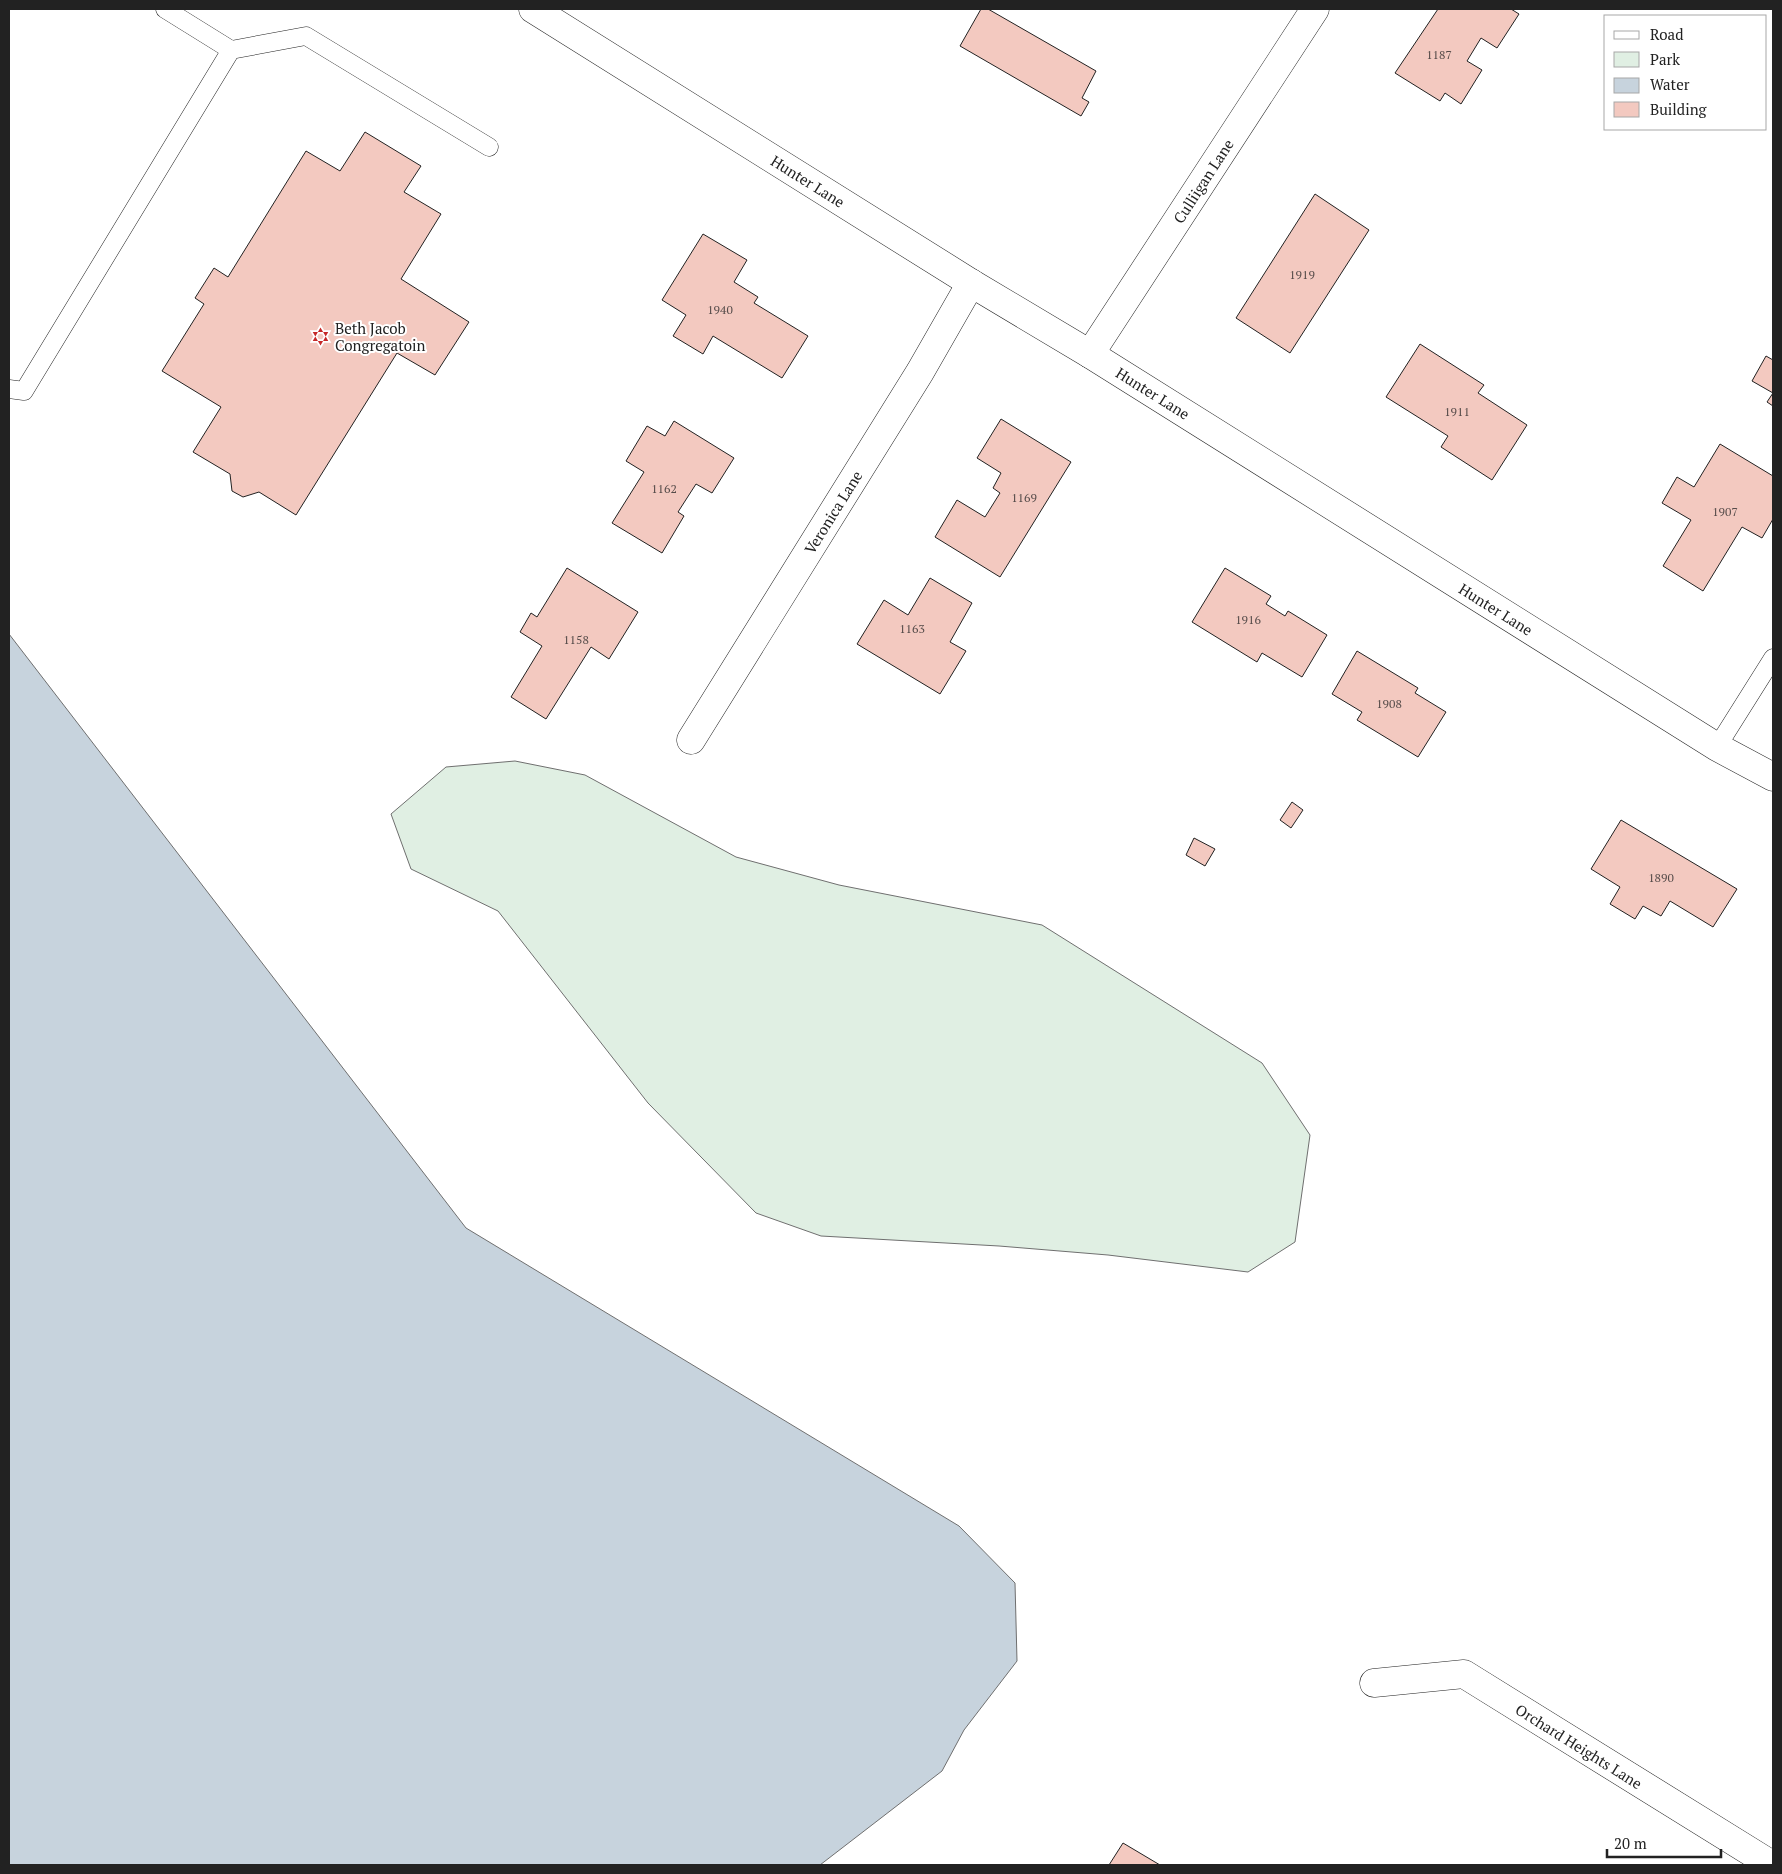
<svg xmlns="http://www.w3.org/2000/svg" width="1782" height="1874" viewBox="0 0 1782 1874" font-family="'PT Serif',serif">
<style>
.green{fill:#e0efe3;stroke:#6f6f6f}
.water{fill:#c7d3dd;stroke:#6f6f6f}
.building{fill:#f3c9c0;stroke:#222}
.lines{fill:none;stroke-linecap:round;stroke-linejoin:round}
.service-casing{stroke:#222;stroke-width:19}
.minor-casing{stroke:#222;stroke-width:29}
.service{stroke:#fff;stroke-width:18}
.minor{stroke:#fff;stroke-width:28}
.labels{text-anchor:middle;dominant-baseline:central;stroke-width:4;stroke-linejoin:round;paint-order:stroke}
.number-label{font-size:12px;fill:#564c4a}
.street-label{font-size:15px;fill:#222;stroke:#fff}
.poi-label{font-size:15px;fill:#222;stroke:#fff;text-anchor:start}
</style>
<rect width="100%" height="100%" fill="#fff"/>
<path class="green" d="M515,761L585,775L736,857L839,885L1042,925L1262,1063L1310,1135L1295,1242L1248,1272L1108,1255L999,1246L821,1236L756,1213L648,1103L498,911L411,869L391,814L446,767Z"/>
<path class="water" d="M9,634L466,1228L959,1526L1015,1583L1017,1661L964,1730L942,1771L820,1865H9Z"/>
<g class="building">
<path d="M981,9H988L1096,71L1082,98L1089,102L1081,116L960,46Z"/>
<path d="M1438,9H1511L1519,14L1497,48L1481,38L1467,61L1482,70L1461,104L1445,93L1440,101L1395,73Z"/>
<path d="M365,132L421,166L404,192L441,214L401,279L469,322L435,375L397,353L296,515L259,492L243,497L232,491L230,474L193,452L221,407L162,371L204,304L195,298L214,268L228,277L306,151L340,171Z"/>
<path d="M1315,194L1369,230L1290,353L1236,318Z"/>
<path d="M703,234L747,260L734,282L758,297L754,303L808,336L782,378L713,336L703,354L673,336L686,315L662,300Z"/>
<path d="M1420,344L1484,385L1478,393L1527,425L1492,480L1441,447L1448,436L1386,397Z"/>
<path d="M1766,356L1773,360V406L1767,402L1773,393L1752,381Z"/>
<path d="M1001,419L1071,462L1000,577L935,537L957,500L985,517L1000,493L993,488L1001,473L977,458Z"/>
<path d="M674,421L734,458L712,493L696,484L678,512L684,516L662,553L612,523L644,472L626,461L647,426L665,436Z"/>
<path d="M1720,444L1773,476V519L1762,538L1742,527L1703,591L1663,566L1691,520L1662,503L1677,477L1694,487Z"/>
<path d="M567,568L638,612L609,659L591,647L546,719L511,697L542,646L520,632L531,613L537,617Z"/>
<path d="M1225,568L1271,596L1266,604L1285,616L1288,611L1327,635L1302,677L1262,653L1257,662L1192,622Z"/>
<path d="M930,578L972,603L950,642L966,651L940,694L857,644L884,600L908,615Z"/>
<path d="M1357,651L1418,688L1415,693L1446,712L1418,757L1357,720L1362,712L1332,694Z"/>
<path d="M1292,802L1303,810L1291,828L1280,820Z"/>
<path d="M1621,820L1737,889L1713,927L1670,901L1661,916L1643,906L1635,919L1610,904L1620,887L1591,869Z"/>
<path d="M1194,838L1215,849L1205,866L1186,855Z"/>
<path d="M1123,1843L1160,1865H1109Z"/>
</g>
<g class="lines">
<defs>
<g id="service">
<path d="M165,9L231,50L306,36L489,147"/>
<path d="M9,389L24,391L231,50"/>
<path d="M1717,747L1773,658"/>
</g>
<g id="minor">
<path d="M533,9L971,283L1090,354L1717,747L1773,777"/>
<path d="M1090,354L1315,9"/>
<path d="M691,740L920,372L971,283"/>
<path d="M1374,1683L1464,1674L1772,1865"/>
</g>
</defs>
<use href="#service" class="service-casing"/>
<use href="#minor" class="minor-casing"/>
<use href="#service" class="service"/>
<use href="#minor" class="minor"/>
</g>
<defs>
<symbol id="synagogue-bare" viewBox="-9 -9 18 18"><path d="M0-6.5L5.6 3.2H-5.6ZM0 6.5L5.6-3.2H-5.6Z" fill="#c62828" stroke="#fff" stroke-width="2.5" paint-order="stroke"/></symbol>
</defs>
<g fill-rule="evenodd">
<use href="#synagogue-bare" x="308" y="324" width="25" height="25"/>
</g>
<g class="labels">
<g class="number-label">
<text x="1439" y="54">1187</text>
<text x="1302" y="274">1919</text>
<text x="720" y="309">1940</text>
<text x="1457" y="411">1911</text>
<text x="664" y="488">1162</text>
<text x="1024" y="497">1169</text>
<text x="1725" y="511">1907</text>
<text x="1248" y="619">1916</text>
<text x="912" y="628">1163</text>
<text x="576" y="639">1158</text>
<text x="1389" y="703">1908</text>
<text x="1661" y="877">1890</text>
</g>
<g class="street-label">
<text transform="translate(808 181) rotate(32)">Hunter Lane</text>
<text transform="translate(1203 181) rotate(-57)">Culliigan Lane</text>
<text transform="translate(1153 393) rotate(32)">Hunter Lane</text>
<text transform="translate(833 512) rotate(-58)">Veronica Lane</text>
<text transform="translate(1496 609) rotate(32)">Hunter Lane</text>
<text transform="translate(1579 1746) rotate(32)">Orchard Heights Lane</text>
</g>
<g class="poi-label">
<text x="335" y="328">Beth Jacob<tspan x="335" dy="17">Congregatoin</tspan></text>
</g>
</g>
<rect width="1782" height="1874" fill="none" stroke="#222222" stroke-width="20"/>
<rect x="1604" y="15" width="162" height="115" fill="#ffffff" stroke="#a7a7a7"/>
<rect x="1614" y="31" width="25" height="8" fill="#ffffff" stroke="#a7a7a7"/>
<text x="1650" y="40" font-size="15" fill="#222222">Road</text>
<rect x="1614" y="52" width="25" height="15" fill="#e0efe3" stroke="#a7a7a7"/>
<text x="1650" y="65" font-size="15" fill="#222222">Park</text>
<rect x="1614" y="78" width="25" height="15" fill="#c7d3dd" stroke="#a7a7a7"/>
<text x="1650" y="90" font-size="15" fill="#222222">Water</text>
<rect x="1614" y="102" width="25" height="15" fill="#f3c9c0" stroke="#a7a7a7"/>
<text x="1650" y="115" font-size="15" fill="#222222">Building</text>
<path d="M1607 1849v8h114v-8" fill="none" stroke="#222222" stroke-width="2.5"/>
<text x="1614" y="1849" font-size="15" fill="#222222" stroke="#ffffff" stroke-width="4" paint-order="stroke">20 m</text>
</svg>
